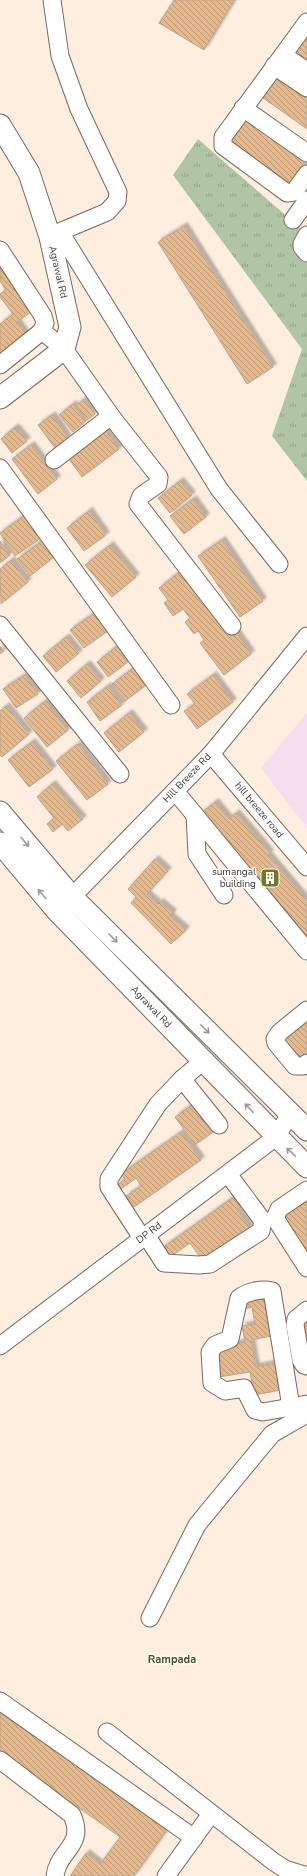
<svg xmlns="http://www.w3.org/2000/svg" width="307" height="1876" viewBox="0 0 307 1876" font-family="'Nunito Sans',sans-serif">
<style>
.education{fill:#f5dfee}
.park{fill:url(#park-tufts)}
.building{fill:url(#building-back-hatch);stroke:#b7a694;filter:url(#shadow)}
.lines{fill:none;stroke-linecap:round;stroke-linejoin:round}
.minor-casing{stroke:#796959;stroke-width:19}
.tertiary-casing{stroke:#796959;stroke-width:23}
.minor{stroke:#fff;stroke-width:17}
.tertiary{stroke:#fff;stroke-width:21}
.oneway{stroke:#9e9b98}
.labels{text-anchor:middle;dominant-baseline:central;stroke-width:3;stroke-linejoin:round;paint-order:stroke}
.street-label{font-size:10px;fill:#3e3730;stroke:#fff}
.poi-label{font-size:10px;fill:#3e3730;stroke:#fff;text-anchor:end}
.neighbourhood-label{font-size:11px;font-weight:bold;fill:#4d5218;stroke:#fff}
</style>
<defs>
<pattern id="park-tufts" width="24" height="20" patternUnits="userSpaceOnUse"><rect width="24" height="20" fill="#b0c5a3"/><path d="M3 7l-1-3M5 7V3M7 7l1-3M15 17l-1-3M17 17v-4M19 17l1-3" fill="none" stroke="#91a185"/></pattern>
<pattern id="building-back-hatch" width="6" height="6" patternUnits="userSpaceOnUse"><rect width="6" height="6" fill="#e3b98d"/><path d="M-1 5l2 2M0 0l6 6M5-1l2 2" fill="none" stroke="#b99774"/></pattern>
<filter id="shadow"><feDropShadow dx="3.5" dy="-3.5" stdDeviation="1" flood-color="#0004"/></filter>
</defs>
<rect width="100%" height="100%" fill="#fdeedf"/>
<path class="education" d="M307,713V828L261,768Z"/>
<path class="park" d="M198,139L307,234V481L272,436L302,349L173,175Z"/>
<g class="building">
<path d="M174,0H232L234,1L204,50L159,23Z"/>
<path d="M307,26V61L291,50Z"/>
<path d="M277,70L307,91V129L259,95Z"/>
<path d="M243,114L307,157V169L295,187L226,141Z"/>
<path d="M184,226L273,367L247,384L158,242Z"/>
<path d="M0,267L32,311L17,322L27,336L0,358V324L13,314L0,297V294L6,290L0,281Z"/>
<path d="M84,399L95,414L87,420L76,406Z"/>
<path d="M73,404L86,421L73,432L59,415Z"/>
<path d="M52,415L68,438L55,448L38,425Z"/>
<path d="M15,427L27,441L12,453L1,439Z"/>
<path d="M103,427L119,449L82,477L66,455Z"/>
<path d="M31,445L57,479L38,494L12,459Z"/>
<path d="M180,481L192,495L170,513L158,498Z"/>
<path d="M193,499L206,517L184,534L170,516Z"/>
<path d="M89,511L106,535L84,551L67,528Z"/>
<path d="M25,515L41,538L15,556L0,533Z"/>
<path d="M222,540L263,601L240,617L198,556Z"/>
<path d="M0,541L10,555L0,563Z"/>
<path d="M42,541L54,557L30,576L17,559Z"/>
<path d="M110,545L136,577L112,597L85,565Z"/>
<path d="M11,560L28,582L1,604L0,569Z"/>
<path d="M182,570L231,636L236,632L251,654L224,675L200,643L204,640L198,631L194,634L185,622L190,618L183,609L173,616L164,603L168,600L159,588Z"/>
<path d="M96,612L109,630L84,648L70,630Z"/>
<path d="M66,637L79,653L56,672L43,656Z"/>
<path d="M0,646L4,651L0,654Z"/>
<path d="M117,646L129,661L108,677L97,662Z"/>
<path d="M87,664L101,681L81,698L67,681Z"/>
<path d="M136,666L149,683L125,701L112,684Z"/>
<path d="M25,675L38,694L16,708L3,689Z"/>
<path d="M213,675L233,702L197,729L184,711L195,704L187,694Z"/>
<path d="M108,686L122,705L100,721L87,702Z"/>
<path d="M45,701L68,730L47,747L24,718Z"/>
<path d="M6,706L29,734L2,757L0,755V711Z"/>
<path d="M129,713L144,732L119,752L104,733Z"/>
<path d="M32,742L53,769L29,787L8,760Z"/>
<path d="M78,744L108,784L87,800L56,761Z"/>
<path d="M52,784L83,819L68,831L62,824L53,832L47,824L54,818L37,797Z"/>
<path d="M215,802L229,819L236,813L270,853L268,855L307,901V943L199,815Z"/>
<path d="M155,859L168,871L147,894L158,904L160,902L173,913L170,916L186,930L171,944L131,903L136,897L128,889Z"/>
<path d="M307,1020V1056L298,1063L280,1042Z"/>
<path d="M196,1102L216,1130L195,1145L175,1117Z"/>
<path d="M181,1132L201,1160L134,1207L126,1196L141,1186L136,1178L121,1189L118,1184L125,1179L121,1174Z"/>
<path d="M238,1194L245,1204L237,1210L250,1228L203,1261L190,1243L167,1259L161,1249Z"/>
<path d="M307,1198V1264L277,1216Z"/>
<path d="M264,1293L272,1336L251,1340L256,1367L276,1363L281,1390L254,1395L250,1372L219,1377L214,1348L245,1342L242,1326L255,1324L252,1307L240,1310L244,1297Z"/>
<path d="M307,1316V1344L300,1334L306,1330L299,1320Z"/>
<path d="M0,1713L169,1827L134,1876H70L86,1853L100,1864L120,1837L0,1752Z"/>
</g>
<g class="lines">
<defs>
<g id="minor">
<path d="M307,22L223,137V146L287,193L294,192L307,174"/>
<path d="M283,55L307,71"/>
<path d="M274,66L307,88"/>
<path d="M243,108L307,153"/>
<path d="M293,220L307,200"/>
<path d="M60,232L219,489L279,564"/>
<path d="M307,235L302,244V247L307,253"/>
<path d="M50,236L107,212L117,201L118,192L79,109L60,56L52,0"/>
<path d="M0,250L43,316L45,323L42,331"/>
<path d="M0,365L42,331L64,349L111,416L159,477L158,484L141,496L138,504L232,626"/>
<path d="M54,460L111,416"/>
<path d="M0,468L171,705"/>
<path d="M0,625L120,774"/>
<path d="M211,754L307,867"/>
<path d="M175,791L307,951"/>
<path d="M195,815L197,854L224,895"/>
<path d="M63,906L211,754L307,636"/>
<path d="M307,1010L280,1032L275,1039L276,1043L295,1066H303L307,1063"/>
<path d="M182,1079L219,1125"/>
<path d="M307,1190L279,1209L275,1218L307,1268"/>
<path d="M146,1235L164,1263L199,1265L210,1264L261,1231L263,1221L228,1174"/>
<path d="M142,1238L109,1187V1179L158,1104L182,1079L203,1061"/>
<path d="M307,1310L296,1319L295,1325L301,1360L304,1365L307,1366"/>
<path d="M0,1346L276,1137L290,1114"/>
<path d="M291,1407L272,1291C261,1288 247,1292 239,1298L230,1339L215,1345L210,1352L212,1383L225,1391L244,1388L255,1410L263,1412L307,1404"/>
<path d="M150,1618L197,1525L272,1434L305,1415L307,1412"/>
<path d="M0,1701L194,1838"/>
<path d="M107,1732L274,1862L285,1869L307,1876"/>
<path d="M0,1760L72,1815C86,1846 58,1850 55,1876"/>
<path d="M166,1876L211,1814"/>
</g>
<g id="tertiary">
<path d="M0,125L29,173L50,237L70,327L64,349L0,398"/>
<path d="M0,812L72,897L307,1130"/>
<path d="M0,843L58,912L307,1167"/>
</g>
</defs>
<use href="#minor" class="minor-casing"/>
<use href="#tertiary" class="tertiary-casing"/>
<use href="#minor" class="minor"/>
<use href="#tertiary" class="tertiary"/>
</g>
<defs><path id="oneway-shaft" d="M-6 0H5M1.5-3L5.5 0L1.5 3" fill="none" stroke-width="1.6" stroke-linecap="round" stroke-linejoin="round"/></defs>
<g class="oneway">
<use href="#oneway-shaft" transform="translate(25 842) rotate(50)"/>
<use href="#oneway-shaft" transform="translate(42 894) rotate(-130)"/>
<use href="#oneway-shaft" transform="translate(113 938) rotate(45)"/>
<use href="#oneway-shaft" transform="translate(205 1029) rotate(45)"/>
<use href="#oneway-shaft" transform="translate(249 1108) rotate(-134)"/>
<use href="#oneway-shaft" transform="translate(291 1152) rotate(-136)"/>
</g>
<defs>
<symbol id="building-square" viewBox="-11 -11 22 22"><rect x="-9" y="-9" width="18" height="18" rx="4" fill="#717923" stroke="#fff"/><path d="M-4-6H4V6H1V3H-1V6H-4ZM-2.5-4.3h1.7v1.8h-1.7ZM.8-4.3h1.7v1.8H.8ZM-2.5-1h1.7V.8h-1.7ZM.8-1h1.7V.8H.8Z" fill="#fff"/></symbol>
</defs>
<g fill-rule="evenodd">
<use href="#building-square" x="259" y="867" width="22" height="22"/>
</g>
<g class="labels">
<g class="street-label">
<text transform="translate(58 272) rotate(77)">Agrawal Rd</text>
<text transform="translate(187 778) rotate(-46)">Hill Breeze Rd</text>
<text transform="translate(259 810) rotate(50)">hill breeze road</text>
<text transform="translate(151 1007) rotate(46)">Agrawal Rd</text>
<text transform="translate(149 1233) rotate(-37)">DP Rd</text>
</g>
<g class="poi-label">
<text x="256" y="872">sumangal<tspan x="256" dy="12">building</tspan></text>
</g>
<g class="neighbourhood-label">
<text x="172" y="1659">Rampada</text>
</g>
</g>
</svg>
